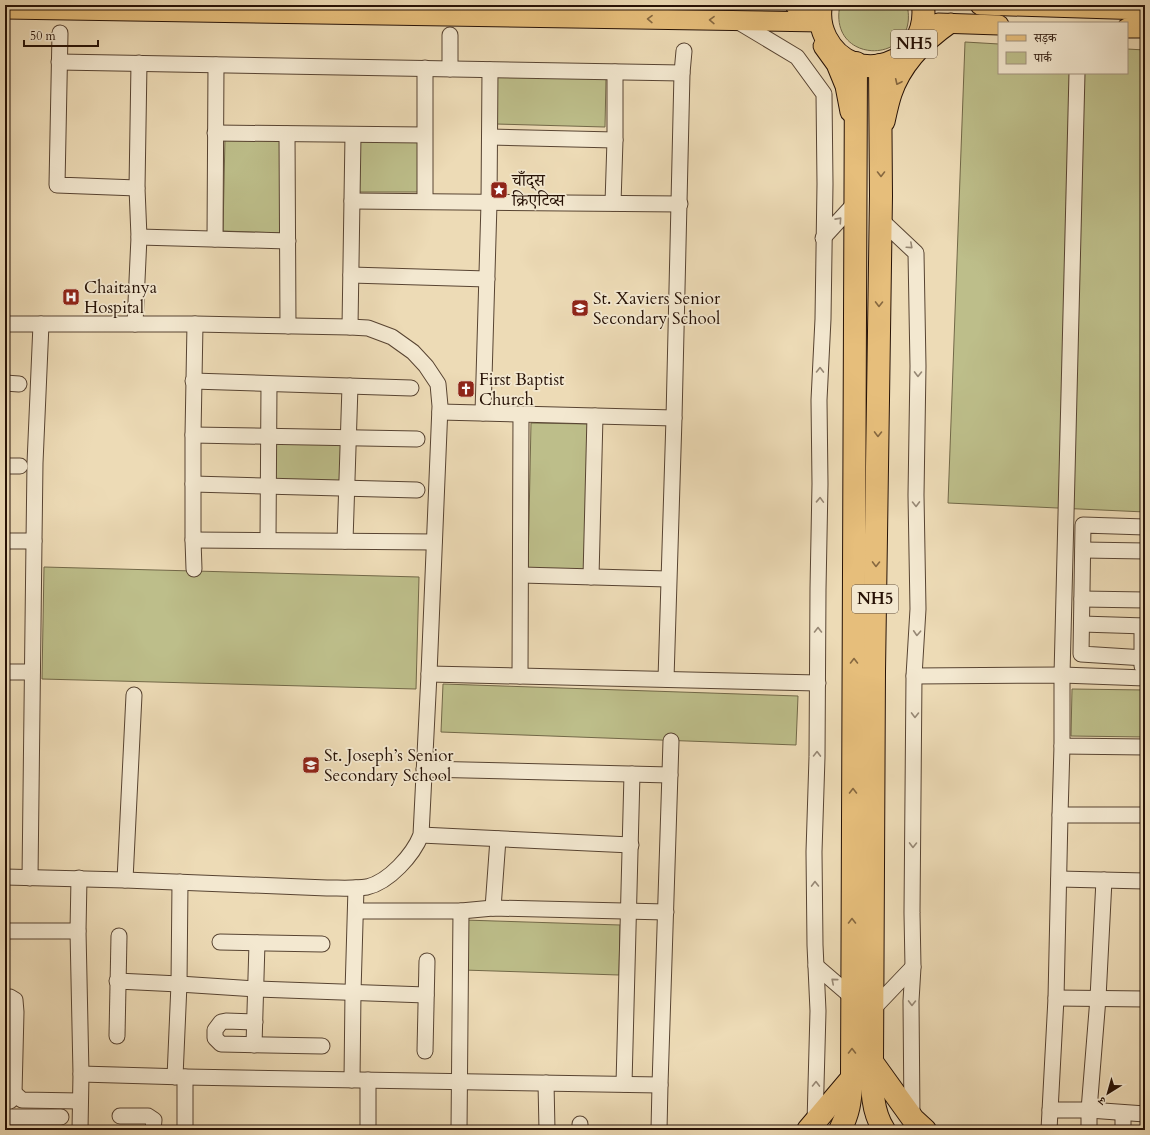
<svg xmlns="http://www.w3.org/2000/svg" width="1150" height="1135" viewBox="0 0 1150 1135" font-family="Cardo,'Noto Serif Devanagari',serif">
<style>
.green{fill:#bdbe8a;stroke:#726848}
.lines{fill:none;stroke-linecap:round;stroke-linejoin:round}
.minor-casing{stroke:#584432;stroke-width:17}
.major-casing{stroke:#271206;stroke-width:21}
.highway-casing{stroke:#271206;stroke-width:24}
.minor{stroke:#f3e8d0;stroke-width:15}
.major{stroke:#e6be7b;stroke-width:19}
.highway{stroke:#e6be7b;stroke-width:22}
.oneway{stroke:#866840}
.oneway2{stroke:#978875}
.labels{text-anchor:middle;dominant-baseline:central;stroke-width:3.5;stroke-linejoin:round;paint-order:stroke}
.shield{fill:#f3e8d0;stroke:#645243;stroke-width:1}
.shield-label{font-size:16px;font-weight:bold;fill:#271206}
.poi-label{font-size:17px;fill:#271206;stroke:#f3e8d0;text-anchor:start}
</style>
<rect width="100%" height="100%" fill="#eddbb6"/>
<filter id="stains"><feTurbulence type="fractalNoise" baseFrequency=".005" numOctaves="4"/><feColorMatrix values="0 0 0 0 .2 0 0 0 0 .09 0 0 0 0 .02 0 0 0 .5 -.17"/></filter>
<radialGradient id="worn" r=".72"><stop offset=".6" stop-color="#630" stop-opacity="0"/><stop offset="1" stop-color="#630" stop-opacity=".3"/></radialGradient>
<g class="green">
<path d="M840,5H907C921,66 827,66 840,5Z"/>
<path d="M965,42L999,44V73H1127V49L1145,50V512L948,503Z"/>
<path d="M497,75L606,78L605,127L496,124Z"/>
<path d="M225,137L283,139L280,233L223,231Z"/>
<path d="M358,140L420,141V192H358Z"/>
<path d="M531,423L589,424L586,570L528,569Z"/>
<path d="M274,442L344,444L343,483L272,481Z"/>
<path d="M44,567L419,577L416,689L42,679Z"/>
<path d="M443,684L798,696L796,745L441,732Z"/>
<path d="M1072,689L1145,690V737L1071,736Z"/>
<path d="M464,920L620,925L619,975L463,970Z"/>
</g>
<g class="lines">
<defs>
<g id="minor">
<path d="M737,21L797,57L824,94L825,184L823,319L819,400L820,484L818,589L817,757L814,852L815,945L818,1011L815,1123"/>
<path d="M60,33L57,185L137,188"/>
<path d="M450,35V69"/>
<path d="M59,62L682,73"/>
<path d="M425,68V201"/>
<path d="M1077,73L1062,675V746L1145,747"/>
<path d="M215,133L424,135"/>
<path d="M287,134L288,326"/>
<path d="M490,137L615,140"/>
<path d="M352,201L680,204"/>
<path d="M613,203L615,140V72"/>
<path d="M881,220L916,253L918,366L916,495L918,609L914,676L912,913L913,967L911,1001L912,1117"/>
<path d="M139,237L288,241"/>
<path d="M823,238L856,202"/>
<path d="M215,239L216,65"/>
<path d="M351,275L487,279"/>
<path d="M5,324H195L350,327L368,328L392,337L413,352L426,366L438,384L440,406L429,674L421,835C413,855 389,882 367,887C354,889 340,888 327,888L125,880L5,877"/>
<path d="M135,324L139,237L137,188L139,63"/>
<path d="M350,327L353,135"/>
<path d="M193,381L411,388"/>
<path d="M5,383L19,384"/>
<path d="M440,412L674,418"/>
<path d="M483,413L489,203L490,70"/>
<path d="M193,435L417,439"/>
<path d="M5,466H20"/>
<path d="M193,484L417,490"/>
<path d="M1145,527L1083,525L1081,654L1145,658"/>
<path d="M193,540L434,542"/>
<path d="M268,540L269,384"/>
<path d="M5,541H34"/>
<path d="M345,541L350,386"/>
<path d="M1083,550L1145,551"/>
<path d="M194,569L193,540V435L195,324"/>
<path d="M521,575L668,579"/>
<path d="M591,577L595,416"/>
<path d="M1082,599L1145,600"/>
<path d="M1082,624L1145,626"/>
<path d="M1142,626V666"/>
<path d="M5,672H32"/>
<path d="M429,674L818,683"/>
<path d="M520,676L521,414"/>
<path d="M914,676L1062,675L1145,678"/>
<path d="M666,679L674,418L682,73L684,51"/>
<path d="M424,769L670,775"/>
<path d="M1060,815H1145"/>
<path d="M421,835L631,845"/>
<path d="M30,878L34,541L35,463L41,324"/>
<path d="M79,878L78,931L81,1074L80,1130"/>
<path d="M1059,879L1145,881"/>
<path d="M125,880L134,695"/>
<path d="M493,908L498,839"/>
<path d="M356,911H461L459,1130"/>
<path d="M461,911L493,908L666,912"/>
<path d="M5,931H78"/>
<path d="M220,942L322,944"/>
<path d="M816,966L852,997"/>
<path d="M117,981L179,984L257,989L426,995"/>
<path d="M5,997H10L15,1000L16,1012L14,1093"/>
<path d="M1056,998L1145,999"/>
<path d="M872,1010L913,967"/>
<path d="M255,1022L226,1021L221,1022L215,1030V1038L221,1044L322,1046"/>
<path d="M117,1036L119,936"/>
<path d="M254,1045L257,943"/>
<path d="M425,1051L427,961"/>
<path d="M81,1074L185,1077L660,1085"/>
<path d="M175,1077L179,984L180,882"/>
<path d="M185,1077V1130"/>
<path d="M352,1080L353,992L356,888"/>
<path d="M368,1080V1130"/>
<path d="M546,1083L547,1130"/>
<path d="M624,1084L632,774"/>
<path d="M5,1102C11,1102 13,1098 14,1093L22,1100L80,1101"/>
<path d="M1050,1110H1089L1145,1114"/>
<path d="M120,1116H148L154,1120L153,1130"/>
<path d="M5,1117H61"/>
<path d="M580,1130V1124"/>
<path d="M659,1130L660,1085L671,741"/>
<path d="M1049,1130L1056,998L1060,815L1062,746"/>
<path d="M1089,1130V1110L1098,998L1104,880"/>
<path d="M1123,1130V1113"/>
</g>
<g id="major">
<path d="M795,5H821"/>
<path d="M980,5L1145,10"/>
<path d="M5,9L821,22"/>
<path d="M938,23L999,25"/>
<path d="M1127,28H1145"/>
<path d="M823,46L836,64L845,86L850,112"/>
<path d="M885,122C887,113 889,103 892,94C902,64 925,41 951,23"/>
</g>
<g id="highway">
<path d="M821,5C819,16 821,28 826,38C853,90 930,65 923,5"/>
<path d="M880,65L881,196L874,671L872,1062C872,1085 871,1110 884,1130"/>
<path d="M872,1062L913,1119L925,1130"/>
<path d="M808,1130L852,1078"/>
<path d="M840,1130C850,1111 850,1099 852,1078L856,63"/>
</g>
</defs>
<use href="#minor" class="minor-casing"/>
<use href="#major" class="major-casing"/>
<use href="#highway" class="highway-casing"/>
<use href="#minor" class="minor"/>
<use href="#major" class="major"/>
<use href="#highway" class="highway"/>
</g>
<defs><path id="oneway-chevron" d="M-2-3.5L2.5 0L-2 3.5" fill="none" stroke-width="1.6" stroke-linecap="round" stroke-linejoin="round"/></defs>
<g class="oneway">
<use href="#oneway-chevron" transform="translate(650 19) rotate(-179)"/>
<use href="#oneway-chevron" transform="translate(712 20) rotate(-179)"/>
<use href="#oneway-chevron" transform="translate(898 82) rotate(115)"/>
<use href="#oneway-chevron" transform="translate(881 174) rotate(90)"/>
<use href="#oneway-chevron" transform="translate(879 304) rotate(91)"/>
<use href="#oneway-chevron" transform="translate(878 434) rotate(91)"/>
<use href="#oneway-chevron" transform="translate(876 564) rotate(91)"/>
<use href="#oneway-chevron" transform="translate(854 661) rotate(-90)"/>
<use href="#oneway-chevron" transform="translate(853 791) rotate(-90)"/>
<use href="#oneway-chevron" transform="translate(852 921) rotate(-90)"/>
<use href="#oneway-chevron" transform="translate(852 1051) rotate(-90)"/>
</g>
<g class="oneway2">
<use href="#oneway-chevron" transform="translate(839 220) rotate(-48)"/>
<use href="#oneway-chevron" transform="translate(910 246) rotate(42)"/>
<use href="#oneway-chevron" transform="translate(820 370) rotate(-89)"/>
<use href="#oneway-chevron" transform="translate(918 374) rotate(91)"/>
<use href="#oneway-chevron" transform="translate(820 500) rotate(-88)"/>
<use href="#oneway-chevron" transform="translate(916 504) rotate(89)"/>
<use href="#oneway-chevron" transform="translate(818 630) rotate(-90)"/>
<use href="#oneway-chevron" transform="translate(917 633) rotate(93)"/>
<use href="#oneway-chevron" transform="translate(915 715) rotate(91)"/>
<use href="#oneway-chevron" transform="translate(817 754) rotate(-89)"/>
<use href="#oneway-chevron" transform="translate(913 845) rotate(91)"/>
<use href="#oneway-chevron" transform="translate(815 884) rotate(-91)"/>
<use href="#oneway-chevron" transform="translate(834 981) rotate(-139)"/>
<use href="#oneway-chevron" transform="translate(912 1003) rotate(91)"/>
<use href="#oneway-chevron" transform="translate(816 1084) rotate(-89)"/>
</g>
<defs>
<symbol id="sight-square" viewBox="-11 -11 22 22"><rect x="-9" y="-9" width="18" height="18" rx="4" fill="#8f2418" stroke="#f3e8d0"/><path d="M0-6L1.8-2.2L6-1.7L2.9 1.2L3.7 5.4L0 3.3L-3.7 5.4L-2.9 1.2L-6-1.7L-1.8-2.2Z" fill="#fff"/></symbol>
<symbol id="hospital-square" viewBox="-11 -11 22 22"><rect x="-9" y="-9" width="18" height="18" rx="4" fill="#8f2418" stroke="#f3e8d0"/><path d="M-5-5h3v3.5h4V-5h3V5h-3V1.5h-4V5h-3Z" fill="#fff"/></symbol>
<symbol id="school-square" viewBox="-11 -11 22 22"><rect x="-9" y="-9" width="18" height="18" rx="4" fill="#8f2418" stroke="#f3e8d0"/><path d="M0-5L7-2L0 1L-7-2ZM-4 1L0 2.5L4 1V4Q0 6-4 4Z" fill="#fff"/></symbol>
<symbol id="church-square" viewBox="-11 -11 22 22"><rect x="-9" y="-9" width="18" height="18" rx="4" fill="#8f2418" stroke="#f3e8d0"/><path d="M-1.2-6h2.4v3.5h3.3v2.4h-3.3V6h-2.4V-.1h-3.3v-2.4h3.3Z" fill="#fff"/></symbol>
</defs>
<g fill-rule="evenodd">
<use href="#sight-square" x="489" y="180" width="20" height="20"/>
<use href="#hospital-square" x="61" y="287" width="20" height="20"/>
<use href="#school-square" x="570" y="298" width="20" height="20"/>
<use href="#church-square" x="456" y="379" width="20" height="20"/>
<use href="#school-square" x="301" y="755" width="20" height="20"/>
</g>
<g class="labels">
<g class="shield">
<rect x="891" y="30" width="46" height="28" rx="3"/>
<rect x="852" y="585" width="46" height="28" rx="3"/>
</g>
<g class="shield-label">
<text x="914" y="44">NH5</text>
<text x="875" y="599">NH5</text>
</g>
<g class="poi-label">
<text x="512" y="180">चाँद्स<tspan x="512" dy="20">क्रिएटिव्स</tspan></text>
<text x="84" y="287">Chaitanya<tspan x="84" dy="20">Hospital</tspan></text>
<text x="593" y="298">St. Xaviers Senior<tspan x="593" dy="20">Secondary School</tspan></text>
<text x="479" y="379">First Baptist<tspan x="479" dy="20">Church</tspan></text>
<text x="324" y="755">St. Joseph’s Senior<tspan x="324" dy="20">Secondary School</tspan></text>
</g>
</g>
<rect width="1150" height="1135" fill="none" stroke="#eddbb6" stroke-width="20"/>
<rect x="6" y="6" width="1138" height="1123" fill="none" stroke="#271206" stroke-width="2"/>
<rect x="10" y="10" width="1130" height="1115" fill="none" stroke="#271206"/>
<rect x="998" y="22" width="130" height="52" fill="#f3e8d0" stroke="#a1927f"/>
<rect x="1006" y="35" width="20" height="6" fill="#e6be7b" stroke="#a1927f"/>
<text x="1034" y="42" font-size="12" fill="#271206">सड़क</text>
<rect x="1006" y="52" width="20" height="12" fill="#bdbe8a" stroke="#a1927f"/>
<text x="1034" y="62" font-size="12" fill="#271206">पार्क</text>
<g transform="translate(1108 1093) rotate(217)" stroke="#f3e8d0" stroke-width="3" paint-order="stroke">
<path d="M0-3L7 15L0 10L-7 15Z" fill="#271206"/>
<text y="-6" font-size="11" font-weight="bold" text-anchor="middle" fill="#271206">उ</text>
</g>
<path d="M24 40v6h74v-6" fill="none" stroke="#271206" stroke-width="2"/>
<text x="30" y="40" font-size="12" fill="#271206" stroke="#f3e8d0" stroke-width="3" paint-order="stroke">50 m</text>
<rect width="100%" height="100%" filter="url(#stains)"/>
<rect width="100%" height="100%" fill="url(#worn)"/>
</svg>
